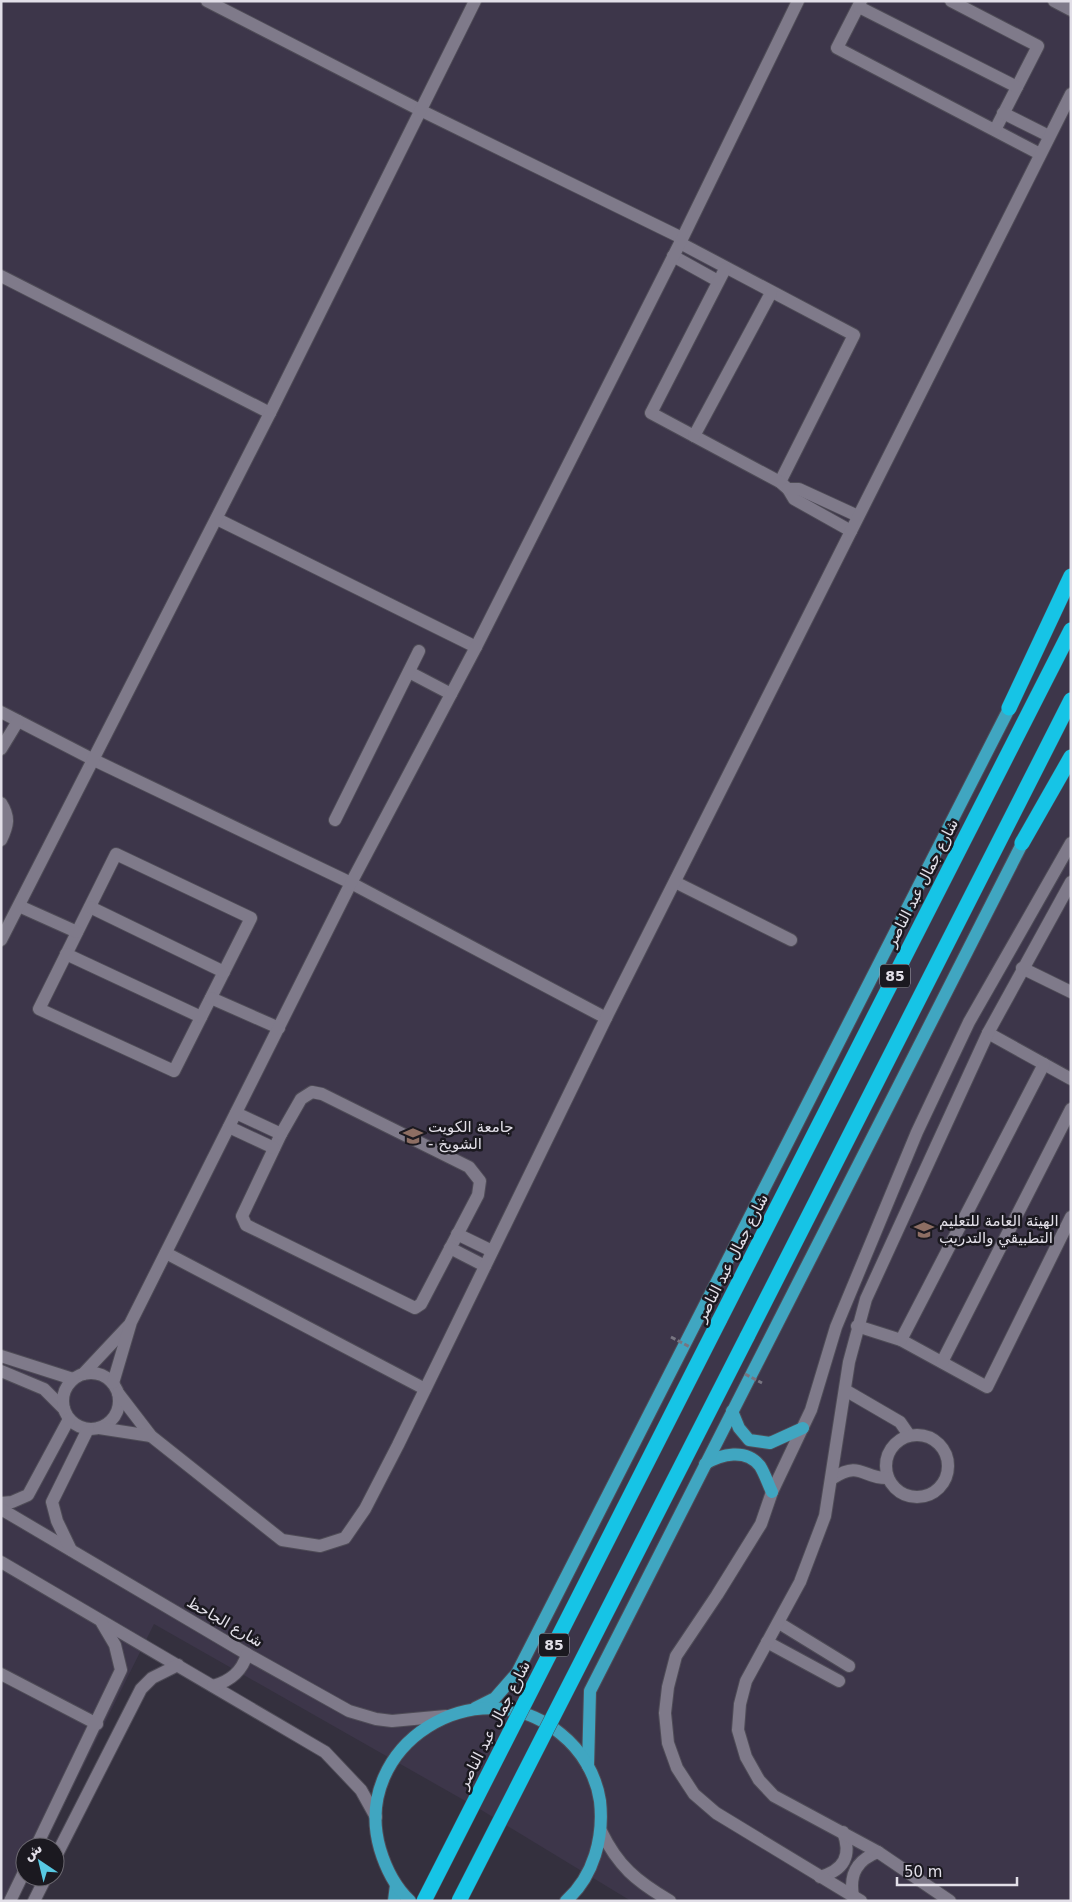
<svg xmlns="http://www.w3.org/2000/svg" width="1072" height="1902" viewBox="0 0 1072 1902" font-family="'DejaVu Sans','Noto Sans Arabic',sans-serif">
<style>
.built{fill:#3d364a}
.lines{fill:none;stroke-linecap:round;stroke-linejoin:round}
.minor-casing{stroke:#4f4c57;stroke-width:14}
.major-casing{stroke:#4f4c57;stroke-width:14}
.highway-casing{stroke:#4f4c57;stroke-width:16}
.minor{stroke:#7f7a8a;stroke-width:12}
.major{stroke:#40a6c1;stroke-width:12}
.highway{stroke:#16c4e6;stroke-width:15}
.highway-bridge-casing{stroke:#4f4c57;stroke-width:16;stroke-linecap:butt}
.path-bridge{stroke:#787581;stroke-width:3;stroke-dasharray:5 2.5;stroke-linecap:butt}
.highway-bridge{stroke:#16c4e6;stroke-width:15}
.labels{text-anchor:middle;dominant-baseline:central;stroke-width:5;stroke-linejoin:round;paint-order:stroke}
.shield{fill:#1b1920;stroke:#a6a4ac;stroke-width:1}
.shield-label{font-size:14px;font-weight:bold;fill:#e2dfe8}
.street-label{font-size:15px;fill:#e2dfe8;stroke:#1b1920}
.poi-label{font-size:15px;fill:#e2dfe8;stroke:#1b1920;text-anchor:start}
</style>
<rect width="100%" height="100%" fill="#34303e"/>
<path class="built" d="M1,1H1071V1901H631L483,1811L154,1624L43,1847H25V1877L16,1901H1Z"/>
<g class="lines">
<defs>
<g id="minor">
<path d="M207,1L420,110L682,238"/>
<path d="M861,1L837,48L1040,154"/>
<path d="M951,1L1038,46L995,130"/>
<path d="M1054,1L1071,10"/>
<path d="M859,7L1017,87"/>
<path d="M1003,113L1049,136"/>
<path d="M680,243L854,335L780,482"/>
<path d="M673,256L718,281"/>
<path d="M725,269L651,413L780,482L788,489L794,499L851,531"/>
<path d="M1,276L270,413"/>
<path d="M694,436L771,293"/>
<path d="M788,489H799L858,516"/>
<path d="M217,519L476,647"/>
<path d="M409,672L451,694"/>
<path d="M1,712L94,760L351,883L606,1018"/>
<path d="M1,749L18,721"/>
<path d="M1,803C10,817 8,826 1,840"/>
<path d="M335,820L419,651"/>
<path d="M116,854L251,918L174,1071L39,1009Z"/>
<path d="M675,882L791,940"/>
<path d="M19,906L77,932"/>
<path d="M90,907L224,972"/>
<path d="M1,940L270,413L475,1"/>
<path d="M66,954L201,1017"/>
<path d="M1022,968L1071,992"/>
<path d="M211,998L279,1028"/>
<path d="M988,1033L1071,1079"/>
<path d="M312,1092L322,1094L469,1167L480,1181L478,1195L421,1304L415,1308L246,1225L242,1216L281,1134L301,1099Z"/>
<path d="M236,1113L281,1134"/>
<path d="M229,1127L274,1148"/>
<path d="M457,1234L492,1251"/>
<path d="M450,1248L485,1266"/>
<path d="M166,1253L425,1389"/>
<path d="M857,1326L901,1340L987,1387L1071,1217"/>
<path d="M901,1340L1044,1064"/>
<path d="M1,1356L73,1379"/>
<path d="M942,1362L1071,1109"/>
<path d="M1,1371L44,1389L64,1409"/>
<circle cx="91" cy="1401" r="28"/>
<path d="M83,1374L130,1324"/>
<path d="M113,1383L131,1322L351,883L476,647L680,243L798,1"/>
<path d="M845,1390L900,1422L909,1435"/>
<path d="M118,1393L151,1436L282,1540L320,1546L345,1538L365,1509L398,1445L606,1018L1071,94"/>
<path d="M99,1428L151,1436"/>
<circle cx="917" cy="1466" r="31"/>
<path d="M833,1478C861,1460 863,1479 888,1478"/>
<path d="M1,1503L12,1502L28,1495L69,1419"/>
<path d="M1,1509L247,1654L349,1711L376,1719L392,1721L446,1716"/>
<path d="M71,1550L57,1521L52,1502L88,1429"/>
<path d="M1,1562L325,1752L361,1790L376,1817"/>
<path d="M779,1623L849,1666"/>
<path d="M767,1642L839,1681"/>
<path d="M1,1674L97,1724"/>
<path d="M213,1686C230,1681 242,1672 247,1654"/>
<path d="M601,1831C618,1866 636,1881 670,1901"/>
<path d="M36,1847L121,1670L115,1645L102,1623"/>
<path d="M55,1858L141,1689L152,1678L178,1665"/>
<path d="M820,1877C844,1870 852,1856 843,1832"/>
<path d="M853,1896C849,1874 857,1860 878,1852"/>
<path d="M10,1901L25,1870"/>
<path d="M34,1901L46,1877"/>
<path d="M861,1901L716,1813L694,1794L677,1768L668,1743L665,1713L668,1687L676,1656L717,1595L761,1524L772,1492L811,1410L836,1327L917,1132L969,1022L1071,843"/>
<path d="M950,1901L878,1852L774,1796L759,1780L746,1757L738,1730L740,1704L746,1681L800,1582L825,1516L849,1362L866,1299L988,1033L1071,882"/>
</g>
<g id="major">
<path d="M732,1411L739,1428L749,1440L770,1443L803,1428"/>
<path d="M705,1464C721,1454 746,1448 760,1466C765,1474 768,1484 772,1492"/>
<path d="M475,1708L495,1698L517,1673L1013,701"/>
<path d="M588,1766L590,1691L1026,836"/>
<path d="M394,1901L396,1885"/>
<path d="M410,1901C395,1887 386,1869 380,1849C350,1745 478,1665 561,1734C581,1750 596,1774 600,1801C604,1837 594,1876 566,1901"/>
</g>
<g id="highway">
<path d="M1009,708L1071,576"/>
<path d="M1022,843L1071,757"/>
<path d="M719,1321L1071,630"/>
<path d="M747,1337L1071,700"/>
</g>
</defs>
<use href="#minor" class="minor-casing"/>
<use href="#major" class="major-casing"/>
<use href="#highway" class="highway-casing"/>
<use href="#minor" class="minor"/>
<use href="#major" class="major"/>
<use href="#highway" class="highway"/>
<defs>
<g id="highway-bridge">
<path d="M424,1901L719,1321"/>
<path d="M459,1901L747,1337"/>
</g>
</defs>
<use href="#highway-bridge" class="highway-bridge-casing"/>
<g class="path-bridge">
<path d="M671,1337L690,1347"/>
<path d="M745,1374L762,1383"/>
</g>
<use href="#highway-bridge" class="highway-bridge"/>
</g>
<defs>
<symbol id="university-bare" viewBox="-9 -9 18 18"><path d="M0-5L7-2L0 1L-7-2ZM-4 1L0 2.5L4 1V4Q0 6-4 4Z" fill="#8d6e63" stroke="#1b1920" stroke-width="2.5" paint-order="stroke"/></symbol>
</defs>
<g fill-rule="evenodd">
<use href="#university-bare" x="399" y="1122" width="28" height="28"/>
<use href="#university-bare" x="910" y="1216" width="28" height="28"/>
</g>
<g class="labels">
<g class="shield">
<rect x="880" y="964.5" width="30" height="23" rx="4"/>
<rect x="539" y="1633.5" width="30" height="23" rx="4"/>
</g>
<g class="shield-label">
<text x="895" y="976">85</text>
<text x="554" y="1645">85</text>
</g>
<g class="street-label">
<text transform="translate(922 883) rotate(-63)">شارع جمال عبد الناصر</text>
<text transform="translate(732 1258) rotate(-63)">شارع جمال عبد الناصر</text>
<text transform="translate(225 1622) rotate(30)">شارع الجاحظ</text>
<text transform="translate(494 1725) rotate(-63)">شارع جمال عبد الناصر</text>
</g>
<g class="poi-label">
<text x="428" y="1127">جامعة الكويت<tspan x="428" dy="17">- الشويخ</tspan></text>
<text x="939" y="1221">الهيئة العامة للتعليم<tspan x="939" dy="17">التطبيقي والتدريب</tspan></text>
</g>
</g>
<rect width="1072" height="1902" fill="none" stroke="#e2dfe8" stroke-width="5"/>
<g transform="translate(40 1862) rotate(325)"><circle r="24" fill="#1b1920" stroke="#6b6870"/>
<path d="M0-4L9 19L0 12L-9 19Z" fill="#57c9e2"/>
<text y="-8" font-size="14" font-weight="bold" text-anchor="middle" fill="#e2dfe8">ش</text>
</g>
<path d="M897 1877v8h120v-8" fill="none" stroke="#e2dfe8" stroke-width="2.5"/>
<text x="904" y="1877" font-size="15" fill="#e2dfe8" stroke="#1b1920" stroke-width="4" paint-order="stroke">50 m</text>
</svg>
